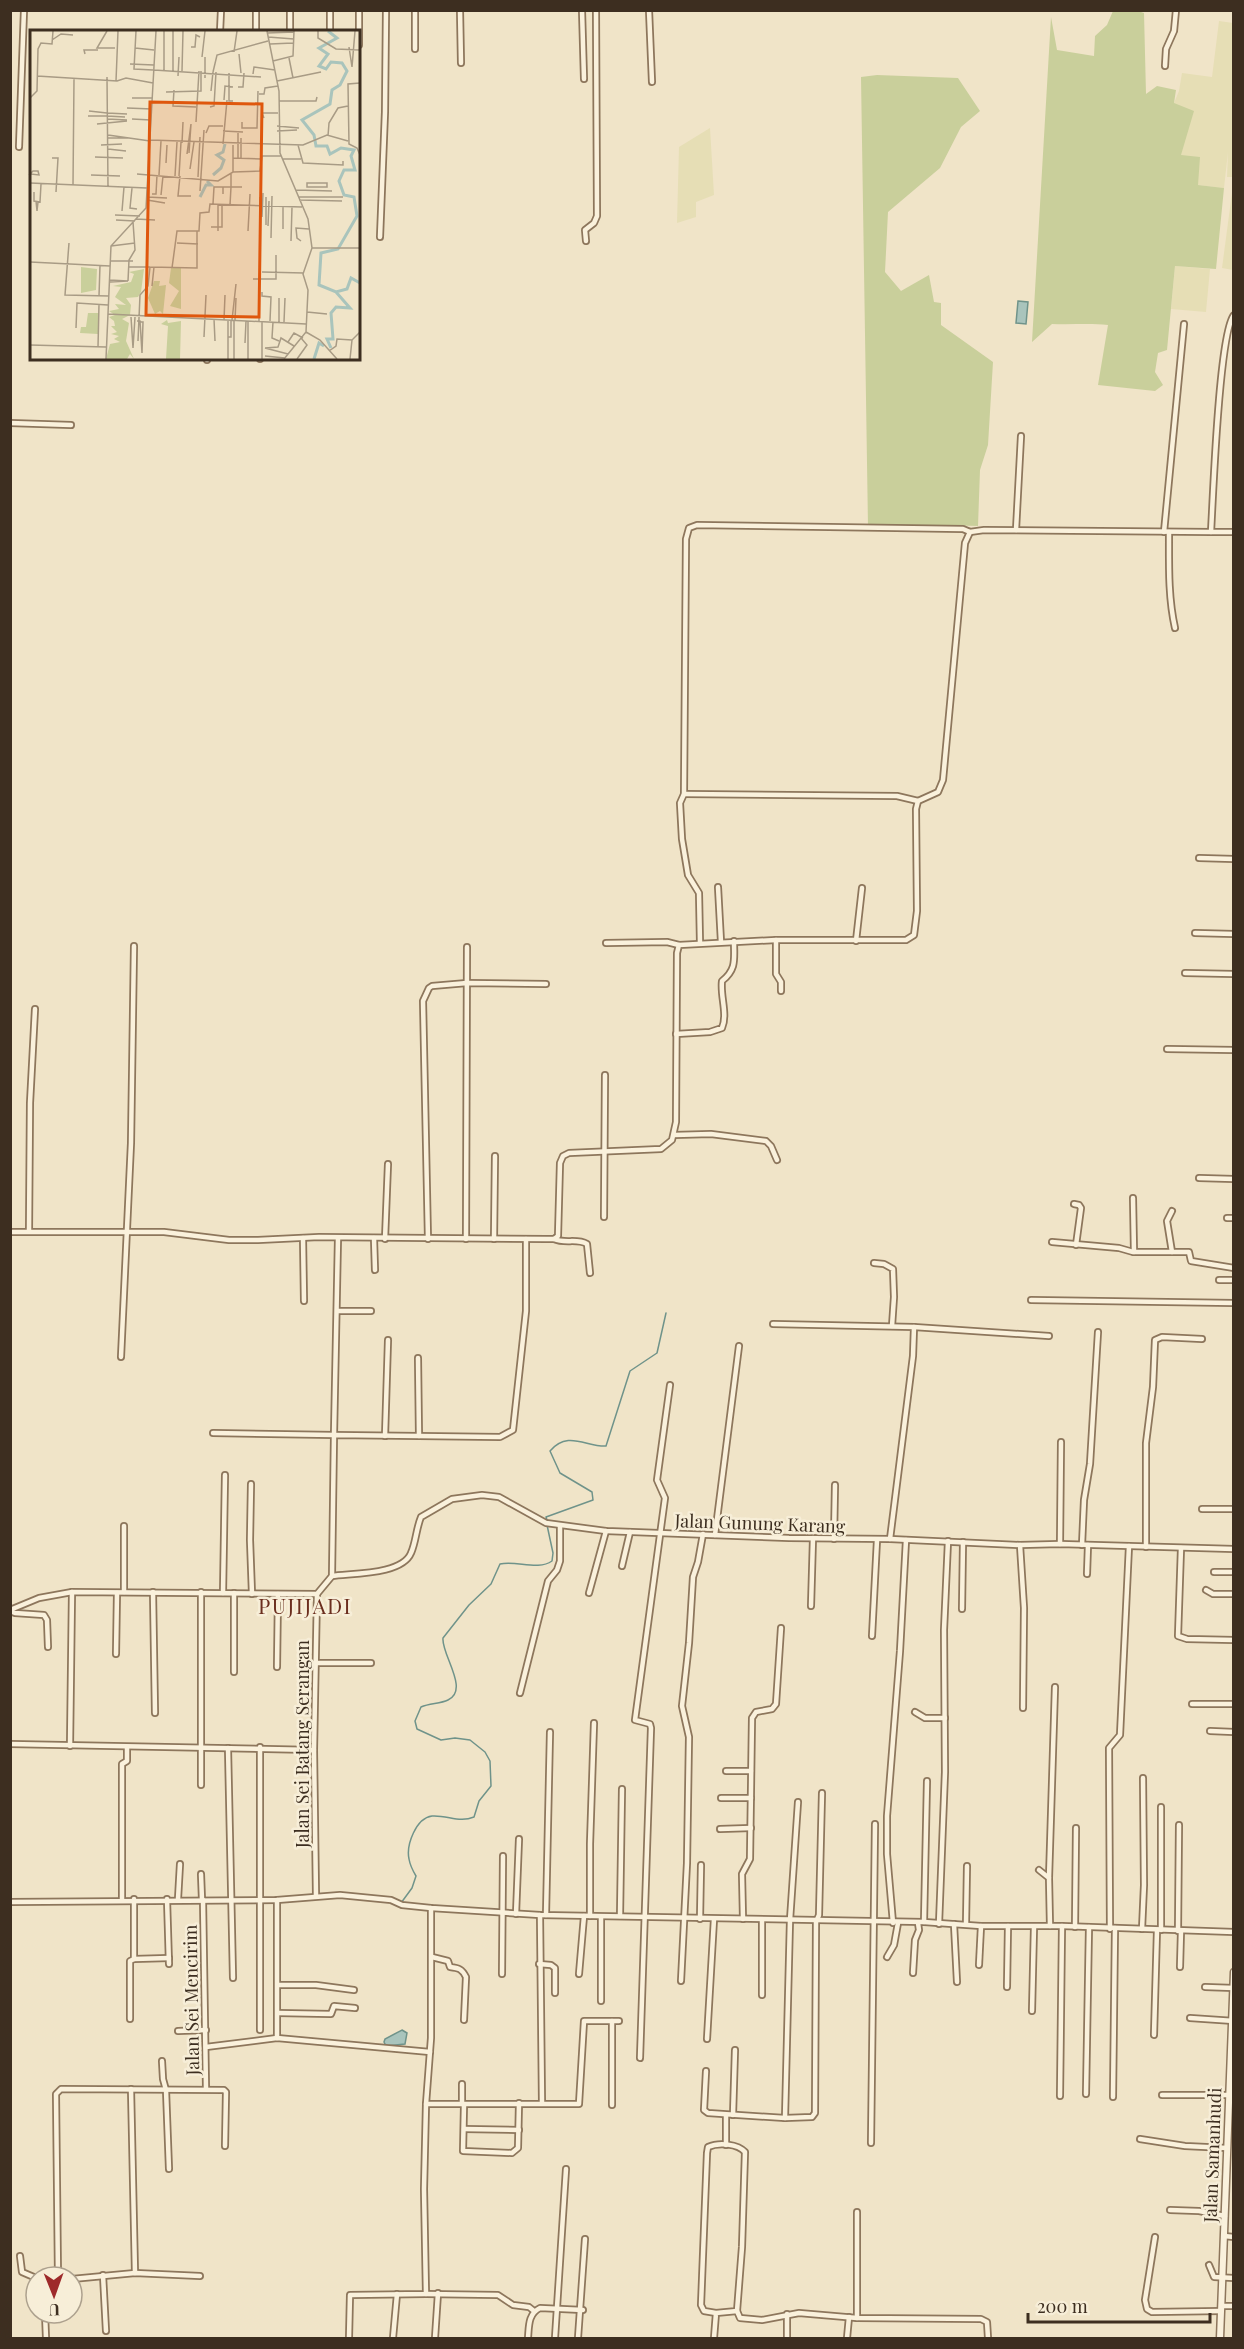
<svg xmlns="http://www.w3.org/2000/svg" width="1244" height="2349" viewBox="0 0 1244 2349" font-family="'Playfair Display',serif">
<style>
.farmland{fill:#e6deb5}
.green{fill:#c9cf9b}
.water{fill:#a9c4bc;stroke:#6f938a;stroke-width:1.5}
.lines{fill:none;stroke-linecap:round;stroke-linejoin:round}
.stream{stroke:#6f938a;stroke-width:1.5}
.minor-casing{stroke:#8d765c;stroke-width:8}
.tertiary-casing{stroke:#8d765c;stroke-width:9}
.minor{stroke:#faf1dc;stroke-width:4.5}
.tertiary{stroke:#faf1dc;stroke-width:6}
.labels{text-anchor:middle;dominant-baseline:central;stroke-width:5;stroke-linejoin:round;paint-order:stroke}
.street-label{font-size:18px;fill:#3d2e20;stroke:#f7eed8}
.quarter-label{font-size:21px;letter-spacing:1.5px;fill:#6b2e1e;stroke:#f7eed8}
.inset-river{fill:none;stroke:#a9c4bc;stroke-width:3}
.inset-road{fill:none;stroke:#a89b85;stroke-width:1.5}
.view{fill:#df570d;fill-opacity:0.15;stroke:#df570d;stroke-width:3}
.inset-edge{fill:none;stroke:#3d2e20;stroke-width:3}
</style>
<rect width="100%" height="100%" fill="#f0e4c8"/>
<g class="farmland">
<path d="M1219,21L1233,23V177H1227L1228,152L1224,188L1197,185L1181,156L1174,103L1179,91L1182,73L1212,77Z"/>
<path d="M710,128L714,195L696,202V217L677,223L679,147Z"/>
<path d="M1233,185L1234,270H1233L1222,268Z"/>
<path d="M1175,266L1210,269L1206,312L1171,309Z"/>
</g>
<g class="green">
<path d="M1113,11H1138L1144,13L1146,94L1157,86L1176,90L1174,103L1194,111L1181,155L1200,157L1198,185L1224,188L1216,269L1175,266L1167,350L1158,353L1155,372L1163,385L1155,391L1098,385L1108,325C1089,323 1071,325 1052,324L1032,342L1051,17L1057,50L1094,56L1095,36L1107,25Z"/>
<path d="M877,75L958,78L980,111L961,127L940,168L888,212L885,272L901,291L929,275L934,302L941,303V325L993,362L988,445L980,470L978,526L945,525L868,527L861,77Z"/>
</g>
<g class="water">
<path d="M1018,301L1028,302L1026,324L1016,323Z"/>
<path d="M402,2030L407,2033L405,2044L386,2046L384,2042L385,2039Z"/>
</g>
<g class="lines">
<g class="stream">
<path d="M547,1520L546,1517L593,1500L592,1492L560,1473L550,1451C568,1430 586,1447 606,1446L630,1371L657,1353L666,1313"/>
<path d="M401,1903L412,1888L416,1876C413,1871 410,1865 409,1859C406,1845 416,1818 432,1816C448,1815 459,1823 474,1817L479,1801L491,1786L490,1761L485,1752L470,1740L455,1738L441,1740L417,1729L415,1721L421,1707C430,1703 440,1704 448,1700C470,1690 441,1654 443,1638L469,1605L491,1584L500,1564C516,1560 538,1571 552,1561L553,1553L547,1525"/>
</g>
<defs>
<g id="minor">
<path d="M330,10V32"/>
<path d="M415,10V49"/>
<path d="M460,10L461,63"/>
<path d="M582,10L584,79"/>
<path d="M649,10L652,82"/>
<path d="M220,32L221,10"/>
<path d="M256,32V10"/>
<path d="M290,32V10"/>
<path d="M359,45V10"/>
<path d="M1165,66L1166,49L1174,31L1176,10"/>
<path d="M19,147L24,10"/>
<path d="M380,237L385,112L386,10"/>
<path d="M586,241L585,230L594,223L597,216L596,10"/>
<path d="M207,358V360"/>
<path d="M260,359V358"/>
<path d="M10,423L71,425"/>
<path d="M1016,530L1021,436"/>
<path d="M1164,532L1184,324"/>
<path d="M1169,532C1169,564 1168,597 1175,628"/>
<path d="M1211,532H1234"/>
<path d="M684,794L897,796L918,801"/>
<path d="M1199,858L1234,859"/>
<path d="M718,887L721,942"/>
<path d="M1195,933L1234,934"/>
<path d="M776,940V974L781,982V991"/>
<path d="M856,941L862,888"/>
<path d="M606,943L667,942L679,945"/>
<path d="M700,943L699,893L688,875L682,839L680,803L684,794L686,539L689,528L697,525L963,529L970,532L984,530L1211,532C1213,498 1219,332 1234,315"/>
<path d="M1185,973L1234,974"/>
<path d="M676,1034L710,1032L722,1028C728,1014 720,996 722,981C737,969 734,959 734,941"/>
<path d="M1167,1049L1234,1050"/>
<path d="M674,1135L711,1134L766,1141L771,1146L777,1160"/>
<path d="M1199,1178L1234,1179"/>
<path d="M1133,1198L1134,1252"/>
<path d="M1074,1204L1079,1205L1081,1208L1076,1245"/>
<path d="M1172,1211L1167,1221L1172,1252"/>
<path d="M604,1217L605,1075"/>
<path d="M1227,1218H1234"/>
<path d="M29,1231L30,1103L35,1009"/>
<path d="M10,1232H164L229,1240H258L319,1237L546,1239H554L558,1236L560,1163L563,1156L569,1153L661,1149L672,1140L676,1122L677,953L679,945L776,940H906L914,935L917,911L916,809L918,801L938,792L943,780L965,543L970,532"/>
<path d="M303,1238L304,1301"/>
<path d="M374,1238L375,1270"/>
<path d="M385,1239L388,1164"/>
<path d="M428,1239L423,1001L429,988L432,986L467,983L546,984"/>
<path d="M466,1239L467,947"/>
<path d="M494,1239L495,1156"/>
<path d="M554,1239C565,1244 577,1238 587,1244L590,1273"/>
<path d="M1052,1242L1119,1248L1133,1252H1189L1191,1261L1234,1268"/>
<path d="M874,1263L884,1264L893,1269L894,1297L892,1326"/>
<path d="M1219,1280H1234"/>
<path d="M1031,1300L1234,1303"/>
<path d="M338,1311H371"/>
<path d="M773,1324L914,1327L913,1356L890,1539"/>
<path d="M914,1327L1049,1336"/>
<path d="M121,1357L131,1143L134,946"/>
<path d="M213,1433L334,1435L338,1238"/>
<path d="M385,1436L388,1340"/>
<path d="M419,1436L500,1437L513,1430L526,1311V1239"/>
<path d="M251,1484L250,1540L252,1594"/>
<path d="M1202,1509H1234"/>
<path d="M124,1526V1592"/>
<path d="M715,1535L739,1346"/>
<path d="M834,1539L835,1485"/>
<path d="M1060,1544L1061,1442"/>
<path d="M1020,1545L1024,1608L1023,1708"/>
<path d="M1082,1545L1084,1500L1090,1464L1098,1332"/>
<path d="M1146,1547V1443L1153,1387L1155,1340L1162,1337L1202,1339"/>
<path d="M1181,1548L1178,1636L1187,1639L1234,1640"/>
<path d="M622,1566L630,1532"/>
<path d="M1214,1572H1234"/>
<path d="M1087,1574L1088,1545"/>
<path d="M332,1576C352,1573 402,1575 411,1553C416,1542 416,1529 421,1517L452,1499L482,1495L499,1497L546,1523L606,1531L789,1538L890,1539L1020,1545L1060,1544L1234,1549"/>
<path d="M1206,1590L1213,1594H1234"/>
<path d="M153,1592L155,1713"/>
<path d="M201,1592V1785"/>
<path d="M223,1593L225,1475"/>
<path d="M589,1593L606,1531"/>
<path d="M811,1606L813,1538"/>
<path d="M962,1609L963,1542"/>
<path d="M10,1610L39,1598L72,1592L317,1594L332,1576L334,1435L419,1436L418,1358"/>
<path d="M10,1611L15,1613L44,1615L47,1620L48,1647"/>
<path d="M872,1636L877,1540"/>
<path d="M116,1654L117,1593"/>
<path d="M315,1663H371"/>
<path d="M277,1667L278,1594"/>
<path d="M234,1672V1593"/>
<path d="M520,1693L548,1581L557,1570L560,1561V1526"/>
<path d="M1192,1704H1234"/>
<path d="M915,1712L925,1718H945"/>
<path d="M1210,1731L1234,1732"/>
<path d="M10,1744L314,1750"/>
<path d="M70,1746L72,1592"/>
<path d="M260,1747V2030"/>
<path d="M228,1748L233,1978"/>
<path d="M726,1771H751"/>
<path d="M721,1798H751"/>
<path d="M1161,1807V1930"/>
<path d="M720,1829L751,1828"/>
<path d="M1039,1870L1049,1878L1050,1926"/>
<path d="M201,1874L202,1900"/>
<path d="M1049,1878L1055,1687"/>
<path d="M316,1895L314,1750L317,1594"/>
<path d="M122,1899V1764L127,1761V1748"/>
<path d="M167,1899L169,1964"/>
<path d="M178,1899L180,1864"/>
<path d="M203,1900L206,2088"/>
<path d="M277,1900V2038"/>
<path d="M10,1902L277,1900L340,1895L391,1900L402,1905L431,1908L540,1915L924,1922L981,1926H1062L1234,1932"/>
<path d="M516,1914L519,1839"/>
<path d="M540,1915L542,2103"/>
<path d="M546,1915L550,1732"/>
<path d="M590,1916V1844L594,1723"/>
<path d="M620,1916L622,1789"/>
<path d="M601,1917V2001"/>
<path d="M700,1919L701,1865"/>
<path d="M743,1919L742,1874L750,1859L752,1718L756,1712L772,1709L776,1704L781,1628"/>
<path d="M924,1922L927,1781"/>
<path d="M893,1923L887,1854V1816L900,1651L906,1540"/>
<path d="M939,1924L945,1772L944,1630L948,1541"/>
<path d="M954,1924L957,1982"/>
<path d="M966,1924L967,1866"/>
<path d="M1075,1927L1076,1828"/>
<path d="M1110,1929L1109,1748L1120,1735L1129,1546"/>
<path d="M1142,1929L1144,1885L1143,1778"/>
<path d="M1178,1931L1179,1825"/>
<path d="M432,1957L448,1961L450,1967C459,1968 462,1969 466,1977L464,2020"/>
<path d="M887,1957L894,1945L898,1923"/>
<path d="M134,1959L169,1958"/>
<path d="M539,1964L551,1965L555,1968V1993"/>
<path d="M979,1965L981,1926"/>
<path d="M1180,1967L1181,1931"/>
<path d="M913,1973L915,1940L919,1930L918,1923"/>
<path d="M502,1974L503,1856"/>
<path d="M579,1974L584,1916"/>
<path d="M681,1981L687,1863L689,1737L682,1706L689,1643L693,1577L698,1562L703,1534"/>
<path d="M278,1985H316L354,1990"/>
<path d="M1007,1987L1008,1926"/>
<path d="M1205,1987L1234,1988"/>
<path d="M762,1995V1920"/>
<path d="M1032,2011L1034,1927"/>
<path d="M278,2013L331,2014L334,2006L355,2008"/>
<path d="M1190,2018L1234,2021"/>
<path d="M130,2019V1961L134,1959V1899"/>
<path d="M612,2021V2105"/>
<path d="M178,2031L206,2030"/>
<path d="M1154,2035L1157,1930"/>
<path d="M707,2039L714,1919"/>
<path d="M206,2047L277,2038L430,2052"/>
<path d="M640,2058L651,1728L650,1724L635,1720L665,1498L657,1480L670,1385"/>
<path d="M162,2061L163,2079L166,2090L169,2169"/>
<path d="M706,2071L704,2110L708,2113L785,2118L812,2117L815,2113L816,1922L819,1915L822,1793"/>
<path d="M131,2089L135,2273"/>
<path d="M1086,2094L1089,1927"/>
<path d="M1162,2095H1229"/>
<path d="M1060,2096L1062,1926"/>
<path d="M1113,2097L1115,1928"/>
<path d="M426,2104H579L584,2021H619"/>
<path d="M462,2104V2084"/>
<path d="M464,2105L463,2151L512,2153L518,2148L519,2103"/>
<path d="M733,2115L735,2050"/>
<path d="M785,2118L790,1920L798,1802"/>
<path d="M464,2129L519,2130"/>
<path d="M1140,2139L1185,2146L1227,2148"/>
<path d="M871,2143L875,1824"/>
<path d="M726,2145V2115"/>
<path d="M1170,2210L1199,2211L1225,2216"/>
<path d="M857,2212V2318"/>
<path d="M1224,2236L1234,2237"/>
<path d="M1155,2237L1145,2300L1147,2309L1152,2312L1221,2311"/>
<path d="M20,2256L22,2272L36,2278"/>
<path d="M1209,2265L1214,2277L1234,2278"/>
<path d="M103,2275L106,2331"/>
<path d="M58,2277L56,2094L61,2089L224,2090L226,2092L225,2146"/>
<path d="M72,2279L135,2273L200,2276"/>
<path d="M426,2294L498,2295L513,2305L529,2307L534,2311"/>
<path d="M1222,2306H1234"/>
<path d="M737,2311L740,2318L762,2320L799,2313L857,2318L981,2319L987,2322L988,2338"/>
<path d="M45,2313L46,2338"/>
<path d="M349,2338L350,2295L426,2294L424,2189L426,2104L431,2038V1908"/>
<path d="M393,2338L397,2294"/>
<path d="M435,2338L438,2293"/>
<path d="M528,2338C529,2326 528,2314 540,2308L583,2310"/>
<path d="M555,2338L566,2169"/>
<path d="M578,2338L585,2239"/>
<path d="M714,2338L716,2313L737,2311L742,2247L745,2152C738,2144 719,2142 708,2147L707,2153L701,2305L704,2311L716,2313"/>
<path d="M787,2338V2314"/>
<path d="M847,2338L849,2317"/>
</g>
<path id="tertiary" d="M1220,2338L1234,1972"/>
</defs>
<use href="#minor" class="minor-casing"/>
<use href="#tertiary" class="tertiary-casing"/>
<use href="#minor" class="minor"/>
<use href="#tertiary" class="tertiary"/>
</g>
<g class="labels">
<g class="street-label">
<text transform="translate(760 1523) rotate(2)">Jalan Gunung Karang</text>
<text transform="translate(302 1744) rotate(-90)">Jalan Sei Batang Serangan</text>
<text transform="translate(191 2000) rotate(-91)">Jalan Sei Mencirim</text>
<text transform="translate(1212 2155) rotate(-88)">Jalan Samanhudi</text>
</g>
<g class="quarter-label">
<text x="305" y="1605">PUJIJADI</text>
</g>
</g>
<g transform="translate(30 30)">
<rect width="330" height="330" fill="#f0e4c8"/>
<path d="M51,237L67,239L66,260L51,263ZM141,238H151V279L140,276L149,261L139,253ZM114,239L111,262L108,267L96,268L101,275L100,285L92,289L99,293L96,311L104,329L100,324L97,329H76L80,314L90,312L84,309L89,306L81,304L87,302L81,296H85L84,291L79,287L85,285L79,281L89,279L85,274L96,275L85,267L91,257L83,256L101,252L104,244L99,242ZM124,251H130L129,256L136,255L133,284L130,281L125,284L118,268ZM58,283H69L68,304L50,303L51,297H56ZM137,290L138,293L151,291L150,329H136L138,296L131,294Z" fill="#c9cf9b"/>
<path class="inset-river" d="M298,1L307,8L289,18L298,24L289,36L296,39L301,32L312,33L317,41L310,55L302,60L300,74L272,90L284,105L286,116H297L300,124L311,118L324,120L321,126L325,140H314L309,151L314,165L324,167L327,186L308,219L291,223L289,255L306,262L317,259L321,248L330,253M183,145L191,138L194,130L187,125L193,122L195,114M170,167L176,155H181L177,151M301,318L297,309H303L301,283L306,277L320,278L306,262M284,329L289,313L294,316"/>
<path class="inset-road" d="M77,1L67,18H85M106,1L104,39L123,40M134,1V40M237,1L249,61L250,123L278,189L282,218L273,244L278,260L276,302L254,329M288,1V8L306,19L330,20M237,3L264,2M238,7L264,9M22,10L31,4L43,5M240,14L263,13M161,17H165L166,5L170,7M319,17L322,37M105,18L124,20M204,22L207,1M55,24L54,20H68M209,24L211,43M172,27L175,1M259,28L263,48M243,31L263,26L264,1M100,34L124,35M322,37L325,1M124,40L231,47M143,41V1M152,41L153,1M183,42L187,25L238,11M199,43V71H203M223,44L224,37L245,40M7,46L87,51L96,48L123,53M148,46L149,27M77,47L78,157M175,48V27M86,51L88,1M247,51L291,42M330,53L318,54L319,114L327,118L330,125M208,57H213L214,43M144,60L143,76L166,77M181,61L183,42M136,62L171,61V41M229,64H234L235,58L248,56M0,68L7,61L8,19L11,13L22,14L23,1M102,68H122M194,70L195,56L203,57M249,71H286L287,67M180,77L184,76L186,42M97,78L122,79M59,81L77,83M77,83L97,84M58,86H77M77,86L95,87M234,88L232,83H248M77,89L97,90M102,89L121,90M166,92L169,41M212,92V98H227L228,61M67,94L97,91M247,96L269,98M193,101L213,102M247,101L267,100M176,103L179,96H193M78,105L120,111M298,106L299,93L308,78L318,76M78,108H97M211,108V129M120,110L273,115L297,105L318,111M152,113L153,92M193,114L197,70M71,115L92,114M268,115L273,133L313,135V131M78,119L96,121M159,123L161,94M157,124L161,94M65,127L93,128M22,128H28L26,162M203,128L231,129M208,129V103M252,129H271M136,133L137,115M160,139L164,112M8,141L9,145L0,144L3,141ZM230,141L232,126H251M203,142V115M107,144L188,151L203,142L230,141M61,145L90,146M129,145L131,111M145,146L147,112M149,146L151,112M150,146L148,166H161M168,147L170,107M0,153L117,158M277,153H297V157H277ZM43,155L44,49M102,158L100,178L107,179M266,160L302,161M170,161L174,100M4,162V171L10,172L11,154M122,164H126L127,145M193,164V157H201V144M131,165L133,146M117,167L137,168M269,167H313M117,170L135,173M269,170L312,171M6,171L7,181L8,172M183,174L184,157H193M200,175L201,157H212M92,181L94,157M85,185L110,186M232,187L233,163M106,189L125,190M86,190L105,191M230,193V167M236,195V167M238,196L239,171M181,197H192V174M253,199V177M188,201V174M218,201L220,164M241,208L242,166M261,211L262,177M271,211L267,208L266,198L279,199M39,213L35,265L79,266M147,213L168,214M81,216L105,213M282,218H330M80,231H103M0,232L80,236M98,237H120M142,238L147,201H169L170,183L179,182L180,174L272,177M232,242L274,243M223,249H246V225M79,250L98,251M98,251L99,230L105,220L103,192M80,252L98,251M122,256L124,237M232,262V266L241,267L240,291M69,266L70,235M277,282L297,284M78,284L276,294M101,287L103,318L105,287M184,289L185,311M194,290L195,265M202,290L206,254M205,290L206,268M107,291H110L111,292H113L112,323L110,291M229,291V268M232,291V329M243,292L242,308L249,311M249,292V268M254,292L255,268M46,298L47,273L78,275M276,302L290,310L307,329M174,307L176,265M198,307H201V290M108,311L110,265L118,256L120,237L167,238V201M258,312L264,303L273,308M215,313L216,291M0,315L76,317M68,317L69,274M235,318L248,317L251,308L264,316M235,318L258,324M299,321L306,316L307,309L322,310M235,326L255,328M76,329L81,216L116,178L126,1M198,329V290M204,329V290M218,329V291M267,329L277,315L271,308M320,329L322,310L330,302"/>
<path class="view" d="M120,72L232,74L229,287L116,285Z"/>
<rect width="330" height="330" class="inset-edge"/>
</g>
<rect width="1244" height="2349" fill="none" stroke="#3d2e20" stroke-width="24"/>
<g transform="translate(54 2295) rotate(179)"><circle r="28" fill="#f7eed8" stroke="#ada18e" stroke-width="1.5"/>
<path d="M0-4.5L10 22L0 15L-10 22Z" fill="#9e2a2b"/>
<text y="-9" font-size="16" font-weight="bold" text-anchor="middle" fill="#3d2e20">U</text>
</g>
<path d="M1028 2313v9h182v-9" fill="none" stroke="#3d2e20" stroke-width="3"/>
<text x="1037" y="2313" font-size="18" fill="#3d2e20" stroke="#f7eed8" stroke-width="4.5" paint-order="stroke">200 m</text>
</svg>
